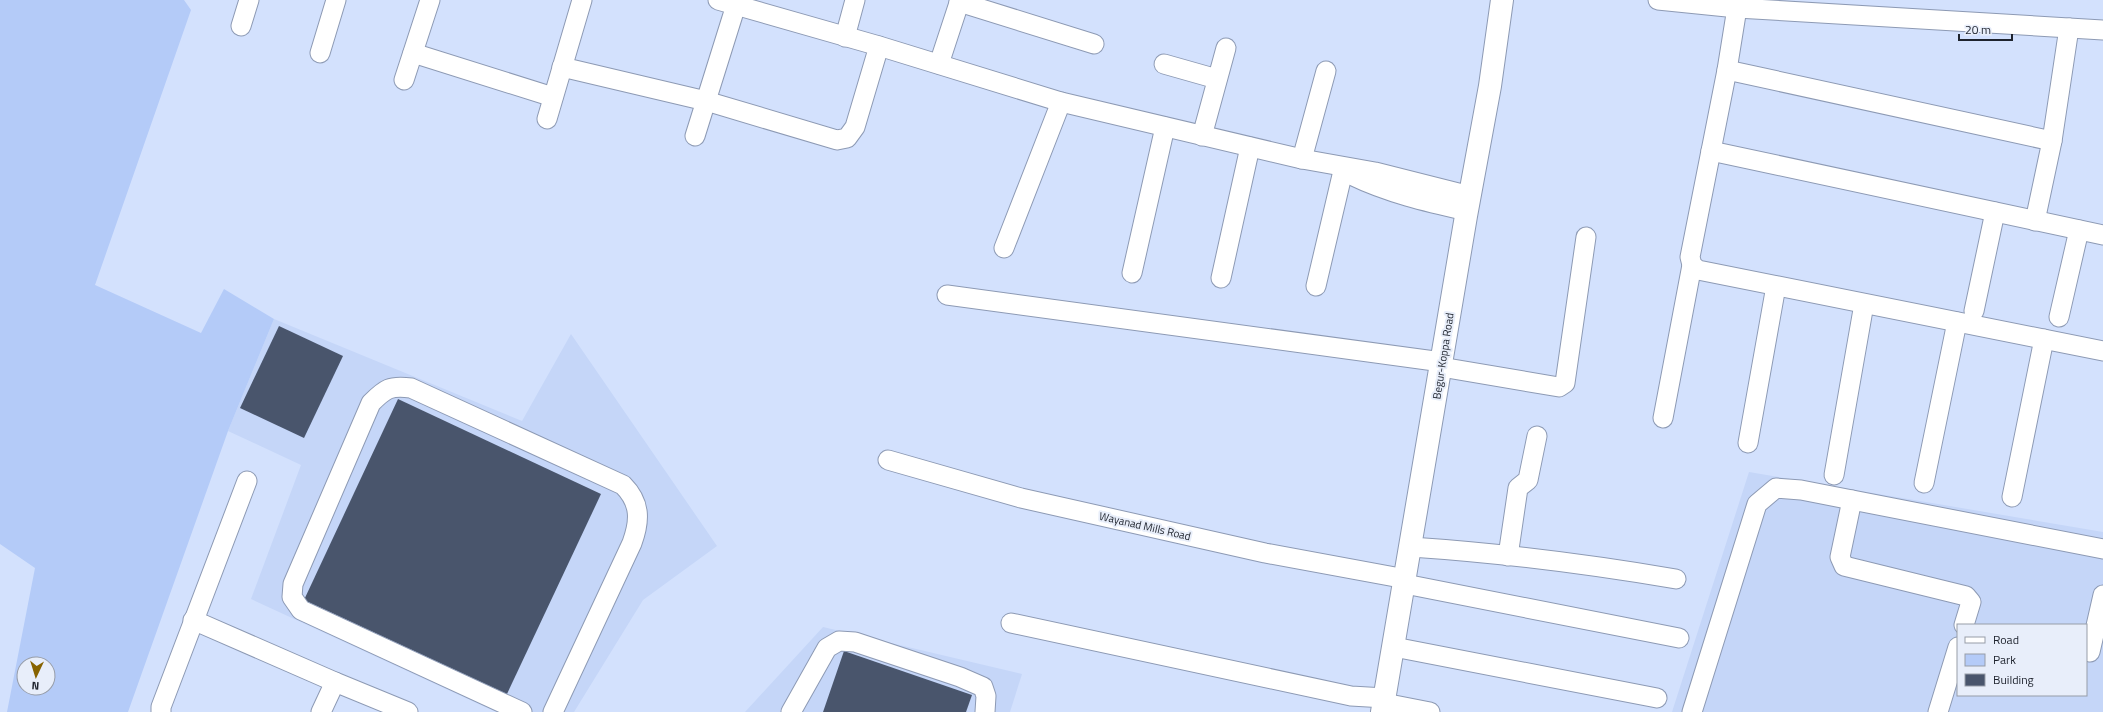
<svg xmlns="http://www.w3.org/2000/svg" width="2103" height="712" viewBox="0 0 2103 712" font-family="'Titillium Web',sans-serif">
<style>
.built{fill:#c5d6f8;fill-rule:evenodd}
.green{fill:#b4cbf8;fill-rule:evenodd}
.building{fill:#49556c}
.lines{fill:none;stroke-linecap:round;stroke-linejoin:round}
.minor-casing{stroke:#8d9ab4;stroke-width:21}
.major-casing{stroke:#8d9ab4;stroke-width:24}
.minor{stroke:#fff;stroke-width:19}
.major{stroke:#fff;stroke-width:22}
.labels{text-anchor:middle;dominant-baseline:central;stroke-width:4;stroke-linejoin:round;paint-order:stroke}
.street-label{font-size:11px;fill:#1e232d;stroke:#e8eefa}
</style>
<rect width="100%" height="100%" fill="#d3e1fd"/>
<g class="built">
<path d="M274,319L522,421L571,334L717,546L643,600L574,712H496L251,599L301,465L228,431Z"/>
<path d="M1749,472L2103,532V712H1672ZM1958,625H2086V695H1958Z"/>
<path d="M823,627L1022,674L1010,712H745Z"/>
</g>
<path class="green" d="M0,0H184L191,10L95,285L201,333L224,289L274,319L228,431L128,712H7L35,568L0,544ZM24,664H48V688H24Z"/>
<g class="building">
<path d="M279,326L343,356L304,438L240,408Z"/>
<path d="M398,399L601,494L507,694L304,600Z"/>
<path d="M844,651L972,695L966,712H823Z"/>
</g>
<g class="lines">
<defs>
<g id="minor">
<path d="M718,0L879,46L1061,102L1302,159L1375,172L1470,196"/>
<path d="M1658,0L1737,8L1727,70L1690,257L1692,265L1698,270L2103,351"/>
<path d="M959,2L1094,44"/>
<path d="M1737,8L2103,30"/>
<path d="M241,26L249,0"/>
<path d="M845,37L855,0"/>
<path d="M320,53L336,0"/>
<path d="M413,53L553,97"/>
<path d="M939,64L960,0"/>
<path d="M1164,64L1217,79"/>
<path d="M562,67L706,101L837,140L847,138L855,127L879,46"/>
<path d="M1727,70L2052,141L2035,221"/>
<path d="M404,80L430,0"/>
<path d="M547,119L582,0"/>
<path d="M695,136L736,5"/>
<path d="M1202,136L1226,48"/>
<path d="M2052,141L2069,28"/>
<path d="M1711,151L2103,235"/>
<path d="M1302,159L1326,71"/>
<path d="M1351,175C1388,193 1427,202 1467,211"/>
<path d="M1004,248L1061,102"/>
<path d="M1132,273L1165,127"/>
<path d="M1221,278L1250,147"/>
<path d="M1316,286L1343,171"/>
<path d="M947,295L1442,362"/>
<path d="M1974,311L1995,212"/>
<path d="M2059,317L2079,230"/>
<path d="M1441,367L1559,387L1565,383L1586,237"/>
<path d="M1663,418L1692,265"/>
<path d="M1748,443L1776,286"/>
<path d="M888,460L1021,498L1265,553L1406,579"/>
<path d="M1834,475L1864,304"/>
<path d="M1924,483L1957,322"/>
<path d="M2012,497L2044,339"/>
<path d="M1852,500L1840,557L1844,566L1966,596L1971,602L1964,625"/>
<path d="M1411,547C1500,553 1588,564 1676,579"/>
<path d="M1508,556L1518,488L1528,480L1537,436"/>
<path d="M1405,584L1679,638"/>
<path d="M193,620L335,682"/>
<path d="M1011,623L1351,696L1385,698"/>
<path d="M1394,647L1657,698"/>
<path d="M2090,652L2103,595"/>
<path d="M1384,703L1430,712"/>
<path d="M161,712V707L247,481"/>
<path d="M321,712L335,682L408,712"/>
<path d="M522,712L301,610L292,597L293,584L371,403C385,389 390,385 411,388L623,485C641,503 640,521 632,543L553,712"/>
<path d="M791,712L827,648L839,641L855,642L960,677L983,687L986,696L985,712"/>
<path d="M1692,712L1757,504L1776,488L1801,490L2103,549"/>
<path d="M1938,712L1958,647"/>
</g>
<path id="major" d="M1382,712L1466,216L1490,86L1502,0"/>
</defs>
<use href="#minor" class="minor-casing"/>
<use href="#major" class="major-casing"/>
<use href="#minor" class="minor"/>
<use href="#major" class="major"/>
</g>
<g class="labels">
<g class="street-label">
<text transform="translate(1443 356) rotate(-81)">Begur-Koppa Road</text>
<text transform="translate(1145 526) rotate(13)">Wayanad Mills Road</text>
</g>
</g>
<rect x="1957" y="624" width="130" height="72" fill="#e8eefa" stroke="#979da8"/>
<rect x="1965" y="637" width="20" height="6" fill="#ffffff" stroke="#979da8"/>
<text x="1993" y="644" font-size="12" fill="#1e232d">Road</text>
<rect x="1965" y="654" width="20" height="12" fill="#b4cbf8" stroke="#979da8"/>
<text x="1993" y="664" font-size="12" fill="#1e232d">Park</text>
<rect x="1965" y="674" width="20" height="12" fill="#49556c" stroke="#979da8"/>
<text x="1993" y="684" font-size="12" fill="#1e232d">Building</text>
<g transform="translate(36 676) rotate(184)"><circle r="19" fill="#e8eefa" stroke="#979da8"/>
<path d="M0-3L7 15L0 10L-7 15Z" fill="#876300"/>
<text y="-6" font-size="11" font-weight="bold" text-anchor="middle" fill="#1e232d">N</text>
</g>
<path d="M1959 34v6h53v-6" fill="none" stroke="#1e232d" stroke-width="2"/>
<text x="1965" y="34" font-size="12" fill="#1e232d" stroke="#e8eefa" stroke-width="3" paint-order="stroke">20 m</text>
</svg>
